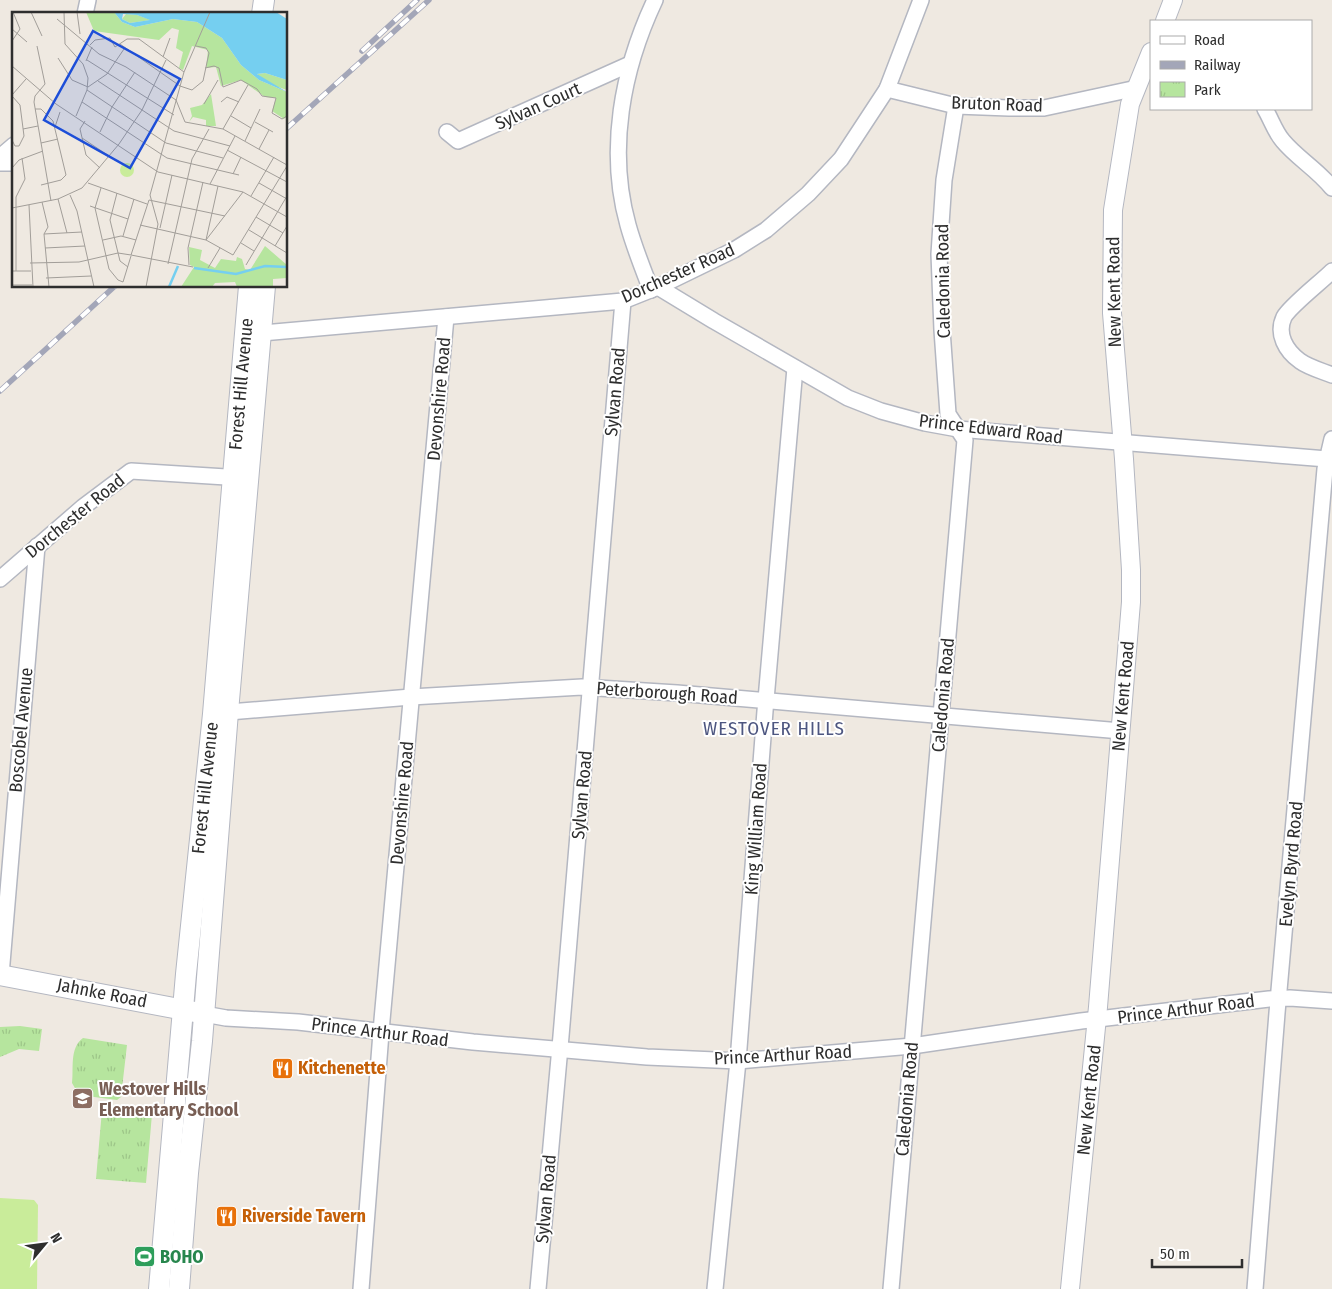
<svg xmlns="http://www.w3.org/2000/svg" width="1332" height="1289" viewBox="0 0 1332 1289" font-family="'Fira Sans Condensed',sans-serif">
<style>
.park{fill:url(#park-tufts)}
.pitch{fill:#c9ec9a}
.lines{fill:none;stroke-linecap:round;stroke-linejoin:round}
.minor-casing{stroke:#b4b7c1;stroke-width:18}
.tertiary-casing{stroke:#b4b7c1;stroke-width:20}
.secondary-casing{stroke:#b4b7c1;stroke-width:22}
.minor{stroke:#fff;stroke-width:15}
.tertiary{stroke:#fff;stroke-width:18}
.secondary{stroke:#fff;stroke-width:20}
.rail-casing{stroke:#a3a6b8;stroke-width:5.5}
.rail{stroke:#fff;stroke-width:4;stroke-dasharray:11;stroke-linecap:butt}
.labels{text-anchor:middle;dominant-baseline:central;stroke-width:4;stroke-linejoin:round;paint-order:stroke}
.street-label{font-size:18px;fill:#2e2e2e;stroke:#fff}
.food-label{font-size:18px;font-weight:bold;fill:#c56008;stroke:#fff;text-anchor:start}
.education-label{font-size:18px;font-weight:bold;fill:#785e54;stroke:#fff;text-anchor:start}
.leisure-label{font-size:18px;font-weight:bold;fill:#27864d;stroke:#fff;text-anchor:start}
.neighbourhood-label{font-size:19px;letter-spacing:1px;fill:#4d5680;stroke:#fff}
.inset-river{fill:none;stroke:#75cff0;stroke-width:2.5}
.inset-road{fill:none;stroke:#a29e99;stroke-width:1}
.view{fill:#1d4ed8;fill-opacity:0.15;stroke:#1d4ed8;stroke-width:2.5}
.inset-edge{fill:none;stroke:#2e2e2e;stroke-width:2.5}
</style>
<defs>
<pattern id="park-tufts" width="24" height="20" patternUnits="userSpaceOnUse" patternTransform="scale(1.25)"><rect width="24" height="20" fill="#b6e59e"/><path d="M3 7l-1-3M5 7V3M7 7l1-3M15 17l-1-3M17 17v-4M19 17l1-3" fill="none" stroke="#9dc588"/></pattern>
</defs>
<rect width="100%" height="100%" fill="#efe9e1"/>
<g class="park">
<path d="M20,1026L42,1029L39,1051L19,1049L0,1057V1027Z"/>
<path d="M83,1038L127,1045L121,1097L117,1100L79,1095L72,1083C74,1070 69,1048 83,1038Z"/>
<path d="M102,1110L152,1114L146,1183L96,1179Z"/>
</g>
<path class="pitch" d="M0,1198L34,1200L38,1205L37,1289H0Z"/>
<g class="lines">
<defs>
<g id="minor">
<path d="M85,14L88,0"/>
<path d="M887,89L956,106L1009,108H1044L1137,88"/>
<path d="M1265,109C1271,119 1275,132 1283,141C1297,158 1318,170 1332,188"/>
<path d="M447,132L458,141L630,64"/>
<path d="M0,157L14,145"/>
<path d="M0,163H14"/>
<path d="M1332,271C1321,282 1290,306 1284,317C1276,334 1286,351 1300,361C1308,367 1322,371 1332,375"/>
<path d="M658,287L714,321L848,398L881,411L925,423L958,429L1327,459"/>
<path d="M651,290C643,269 634,247 628,225C607,150 622,70 655,0"/>
<path d="M252,334L623,301L658,287L734,250L766,230L808,194L841,159L887,89L921,0"/>
<path d="M0,579L83,507L131,471L242,478"/>
<path d="M217,713L411,697L582,687L677,693L1121,731"/>
<path d="M1,975L37,546"/>
<path d="M204,1014L226,1018L298,1022L473,1042L647,1057L738,1061L912,1046L1081,1021L1269,999L1290,998L1332,1001"/>
<path d="M361,1289L382,1020L446,317"/>
<path d="M538,1289L561,1036L623,301"/>
<path d="M715,1289L738,1061L765,711L795,368"/>
<path d="M891,1289L965,440L948,414L942,330L939,254L944,180L956,106"/>
<path d="M1255,1289L1277,1013L1325,469L1332,439"/>
</g>
<g id="tertiary">
<path d="M1165,21L1173,0"/>
<path d="M1070,1289L1098,1007L1131,602V570L1124,459L1112,313L1113,210L1130,104L1151,52"/>
</g>
<g id="secondary">
<path d="M262,14L264,0"/>
<path d="M0,975L195,1012"/>
<path d="M159,1289L186,974L213,714L249,286"/>
<path d="M179,1289L188,1173L202,1041L228,712L265,286"/>
</g>
</defs>
<use href="#minor" class="minor-casing"/>
<use href="#tertiary" class="tertiary-casing"/>
<use href="#secondary" class="secondary-casing"/>
<use href="#minor" class="minor"/>
<use href="#tertiary" class="tertiary"/>
<use href="#secondary" class="secondary"/>
<defs>
<g id="rail">
<path d="M362,51L417,0"/>
<path d="M286,129L429,0"/>
<path d="M0,391L115,286"/>
</g>
</defs>
<use href="#rail" class="rail-casing"/>
<use href="#rail" class="rail"/>
</g>
<defs>
<symbol id="restaurant-square" viewBox="-11 -11 22 22"><rect x="-9" y="-9" width="18" height="18" rx="4" fill="#e8710a" stroke="#fff"/><path d="M-5-6h1v4h1v-4h1v4h1v-4h1v5L-1.5 .5V6h-2V.5L-5-1ZM5-6V6H3V1.5H1.5Q1.5-4 5-6Z" fill="#fff"/></symbol>
<symbol id="school-square" viewBox="-11 -11 22 22"><rect x="-9" y="-9" width="18" height="18" rx="4" fill="#8d6e63" stroke="#fff"/><path d="M0-5L7-2L0 1L-7-2ZM-4 1L0 2.5L4 1V4Q0 6-4 4Z" fill="#fff"/></symbol>
<symbol id="stadium-square" viewBox="-11 -11 22 22"><rect x="-9" y="-9" width="18" height="18" rx="4" fill="#2e9e5b" stroke="#fff"/><path d="M0-5a6.5 5 0 1 0 0 10a6.5 5 0 1 0 0-10ZM-3.5-1.8h7v3.6h-7Z" fill="#fff"/></symbol>
</defs>
<g fill-rule="evenodd">
<use href="#restaurant-square" x="270" y="1056" width="25" height="25"/>
<use href="#school-square" x="70" y="1086" width="25" height="25"/>
<use href="#restaurant-square" x="214" y="1204" width="25" height="25"/>
<use href="#stadium-square" x="132" y="1244" width="25" height="25"/>
</g>
<g class="labels">
<g class="street-label">
<text transform="translate(997 104) rotate(2)">Bruton Road</text>
<text transform="translate(538 106) rotate(-24)">Sylvan Court</text>
<text transform="translate(678 273) rotate(-24)">Dorchester Road</text>
<text transform="translate(943 281) rotate(-91)">Caledonia Road</text>
<text transform="translate(1114 292) rotate(-91)">New Kent Road</text>
<text transform="translate(241 384) rotate(-85)">Forest Hill Avenue</text>
<text transform="translate(615 392) rotate(-85)">Sylvan Road</text>
<text transform="translate(439 399) rotate(-85)">Devonshire Road</text>
<text transform="translate(991 429) rotate(7)">Prince Edward Road</text>
<text transform="translate(75 516) rotate(-39)">Dorchester Road</text>
<text transform="translate(667 693) rotate(4)">Peterborough Road</text>
<text transform="translate(943 695) rotate(-85)">Caledonia Road</text>
<text transform="translate(1123 696) rotate(-85)">New Kent Road</text>
<text transform="translate(21 730) rotate(-85)">Boscobel Avenue</text>
<text transform="translate(205 788) rotate(-84)">Forest Hill Avenue</text>
<text transform="translate(582 795) rotate(-85)">Sylvan Road</text>
<text transform="translate(402 803) rotate(-85)">Devonshire Road</text>
<text transform="translate(756 829) rotate(-86)">King William Road</text>
<text transform="translate(1291 864) rotate(-85)">Evelyn Byrd Road</text>
<text transform="translate(102 993) rotate(11)">Jahnke Road</text>
<text transform="translate(1186 1009) rotate(-7)">Prince Arthur Road</text>
<text transform="translate(380 1032) rotate(7)">Prince Arthur Road</text>
<text transform="translate(783 1055) rotate(-3)">Prince Arthur Road</text>
<text transform="translate(907 1099) rotate(-85)">Caledonia Road</text>
<text transform="translate(1089 1100) rotate(-84)">New Kent Road</text>
<text transform="translate(546 1199) rotate(-85)">Sylvan Road</text>
</g>
<g class="food-label">
<text x="298" y="1068">Kitchenette</text>
<text x="242" y="1216">Riverside Tavern</text>
</g>
<g class="education-label">
<text x="99" y="1089">Westover Hills<tspan x="99" dy="21">Elementary School</tspan></text>
</g>
<g class="leisure-label">
<text x="160" y="1257">BOHO</text>
</g>
<g class="neighbourhood-label">
<text x="774" y="728">WESTOVER HILLS</text>
</g>
</g>
<g transform="translate(12 12)">
<rect width="275" height="275" fill="#efe9e1"/>
<path d="M114,2L125,3L139,8L118,11L110,7ZM253,234L275,253V266L261,267V275H225L223,270L203,271L200,275H169L182,255L178,253L177,235L190,238L188,248L203,256L209,247L224,249L225,245L230,247L233,257L238,258Z" fill="#b6e59e"/>
<path d="M74,0H102L110,10L123,15L161,7L185,10L210,26L229,53L247,68L275,80V104L272,107L260,99L264,86L253,85L229,68L209,74L204,55L194,56L196,38L180,34L171,58L167,56L171,40L164,36L167,18L160,16L147,28L82,19ZM253,61L275,68V78L257,72L245,62ZM199,82L204,114H194V108L181,105L177,110L180,104L178,96L190,93Z" fill="#b6e59e"/>
<path d="M108 158a7 7 0 1 1 14 0a7 7 0 1 1-14 0Z" fill="#c9ec9a"/>
<path d="M102,0H264L275,7V68L253,61L245,62L275,80L247,68L229,53L210,26L185,10L161,7L123,15L110,10ZM111,2L125,3L138,8L118,11L110,7Z" fill="#75cff0" fill-rule="evenodd"/>
<path class="inset-river" d="M182,256L224,262L253,254L275,255M157,275L166,254"/>
<path class="inset-road" d="M19,0L30,24M52,0L53,32L71,52L76,66L75,78L64,104M65,0L68,22M45,7L87,42L114,55L164,88L173,110L211,117M0,17L15,30M0,29L8,17L1,0M108,32L168,74L180,78L191,69L197,41L194,36L184,34M78,33L83,28L98,26L103,35L115,27H127L172,60M25,34L33,72L23,84L22,90L39,189M151,45L158,26M46,46L60,68L76,75M75,48L162,103M74,49L80,35M0,54L44,92L146,160L231,180L275,205M193,56L202,54L207,56L211,75L229,68L245,77L250,84L264,86L260,101L270,107L275,104M86,69L162,119L218,134M76,75L95,62L112,37M75,78L154,131L211,146M0,83L14,67M0,84L8,93L12,124L7,134H3L0,128M70,90L155,146L227,163M209,90L215,85L227,90M192,92L206,68M23,97H29L41,109L54,163L49,168L29,173M219,104L239,116M73,109L68,117L74,143L88,156M243,110L261,120M43,115L48,100M11,117L26,114M211,117L275,153M211,117L236,73M88,120L100,95L123,60M70,126L97,144M233,129L248,97M29,131L46,127M107,132L130,98L154,48M247,137L257,118M215,138L275,170M0,156L7,148L31,139M221,162L229,145M76,171L135,192M247,171L275,187M198,172L223,124M89,176L83,196L97,257L106,268L111,270L119,244M105,181L98,208L108,249L116,255M58,183L65,199L82,275M239,184L262,145M46,187L55,221M30,190L36,215L32,222L37,275M17,193L21,275M78,194L116,207M0,196L46,187L70,176L107,132M244,205L271,221M128,213L194,228L221,243L275,154M148,216L160,163M237,218L275,241M32,222L70,220M111,224L122,187M91,228L109,224L124,228M194,228L231,180M194,228L206,174M229,231L242,239M263,234L275,214M33,236L73,234M119,243L137,188L213,204M119,243L181,255M18,251L67,250L106,241L119,243M156,252L180,147L197,117M177,253L176,236L191,170M234,253L275,184M196,256L208,236M0,259H19M4,259V185L13,167L10,146M34,266L79,264M0,273H20M134,275L146,212L138,183L172,60L198,0"/>
<path class="view" d="M81,19L168,67L118,156L32,108Z"/>
<rect width="275" height="275" class="inset-edge"/>
</g>
<rect x="1150" y="20" width="162" height="90" fill="#ffffff" stroke="#ababab"/>
<rect x="1160" y="36" width="25" height="8" fill="#ffffff" stroke="#ababab"/>
<text x="1194" y="45" font-size="15" fill="#2e2e2e">Road</text>
<rect x="1160" y="61" width="25" height="8" fill="#a3a6b8" stroke="#ababab"/>
<text x="1194" y="70" font-size="15" fill="#2e2e2e">Railway</text>
<rect x="1160" y="82" width="25" height="15" fill="url(#park-tufts)" stroke="#ababab"/>
<text x="1194" y="95" font-size="15" fill="#2e2e2e">Park</text>
<g transform="translate(45 1244) rotate(61)" stroke="#ffffff" stroke-width="4" paint-order="stroke">
<path d="M0-4L9 19L0 12L-9 19Z" fill="#2e2e2e"/>
<text y="-8" font-size="14" font-weight="bold" text-anchor="middle" fill="#2e2e2e">N</text>
</g>
<path d="M1152 1259v8h90v-8" fill="none" stroke="#2e2e2e" stroke-width="2.5"/>
<text x="1160" y="1259" font-size="15" fill="#2e2e2e" stroke="#ffffff" stroke-width="4" paint-order="stroke">50 m</text>
</svg>
